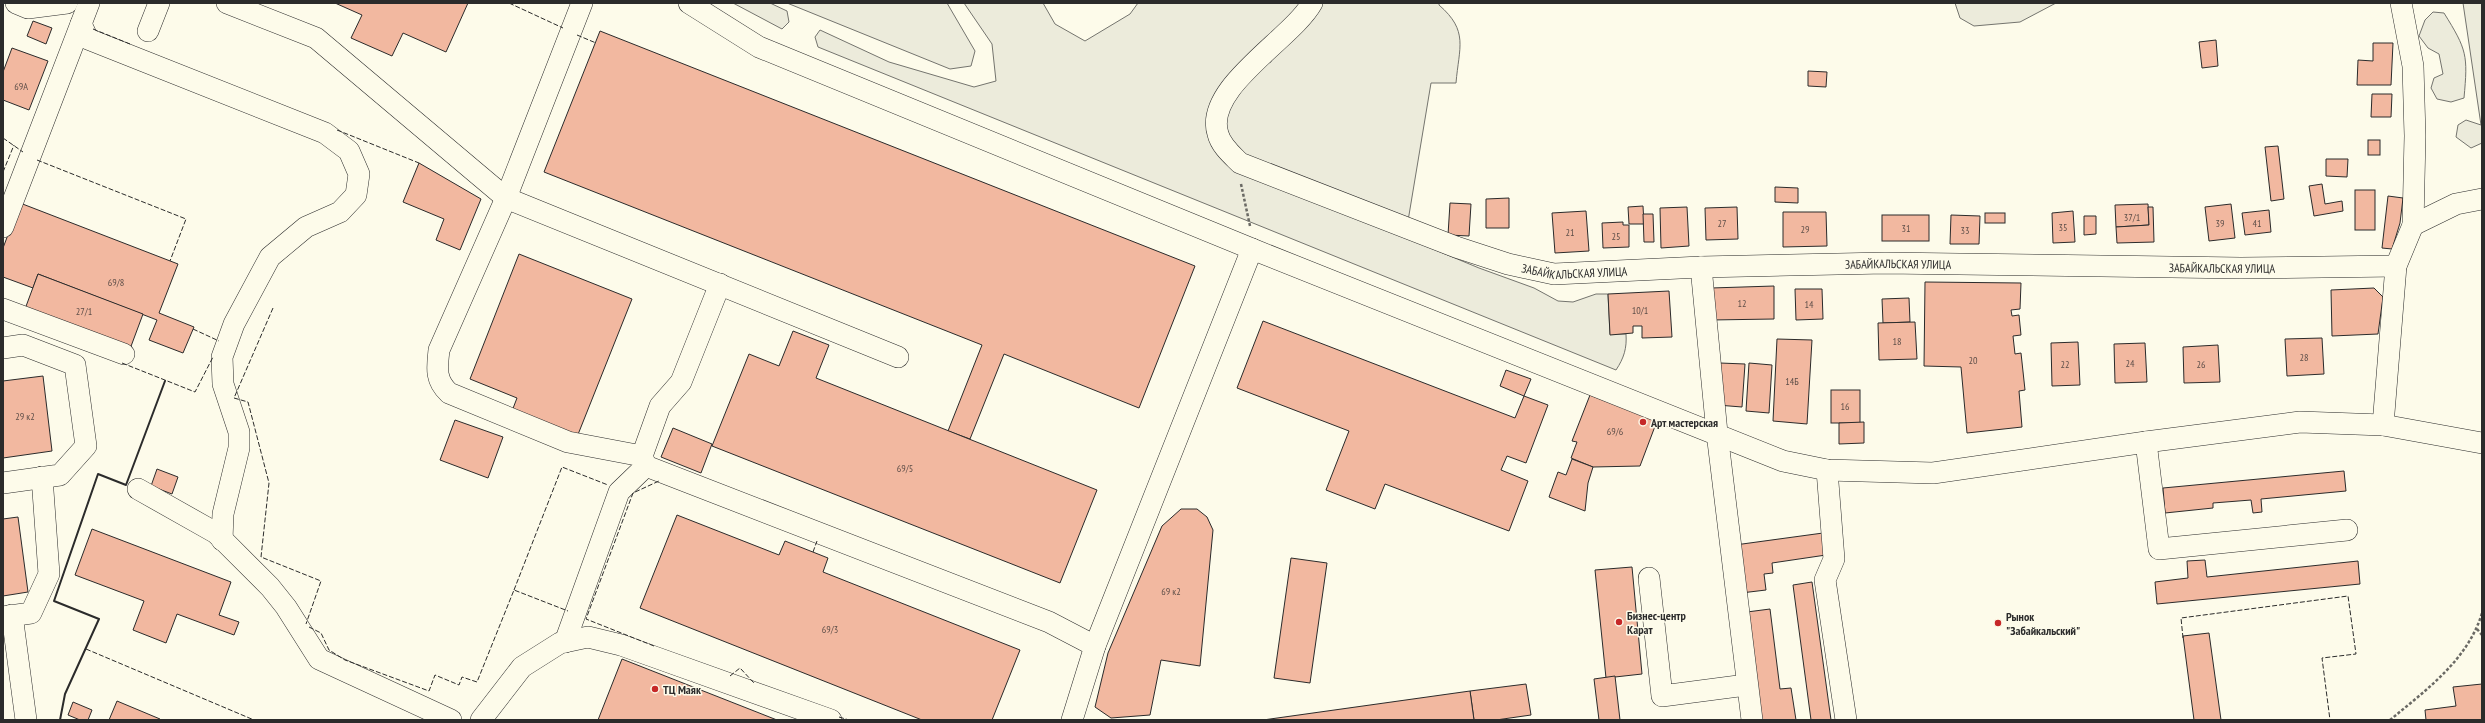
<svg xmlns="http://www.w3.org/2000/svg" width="2485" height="723" viewBox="0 0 2485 723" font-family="'PT Sans Narrow',sans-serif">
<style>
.green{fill:#ecebdb;stroke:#74746e}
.building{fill:#f2b8a0;stroke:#2b2b2b}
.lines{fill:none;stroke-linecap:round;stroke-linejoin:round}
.minor-casing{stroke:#2b2b2b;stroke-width:22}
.path{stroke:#6a6964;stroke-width:2.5;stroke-dasharray:3 2;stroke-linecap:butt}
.minor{stroke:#fdfbea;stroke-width:21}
.fence{stroke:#2b2b2b;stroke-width:1;stroke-dasharray:5 2;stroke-linecap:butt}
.wall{stroke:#2b2b2b;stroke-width:2}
.poi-dot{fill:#c62828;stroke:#fdfbea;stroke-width:1.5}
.labels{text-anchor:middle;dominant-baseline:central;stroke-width:3;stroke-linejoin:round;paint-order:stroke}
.number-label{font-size:10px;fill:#5d4e48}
.street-label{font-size:12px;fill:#2b2b2b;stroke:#fdfbea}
.poi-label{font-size:12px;font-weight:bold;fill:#2b2b2b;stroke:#fdfbea;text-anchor:start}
</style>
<rect width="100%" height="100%" fill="#fdfbea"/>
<g class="green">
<path d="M733,3H770L787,11L789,22L782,29Z"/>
<path d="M787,3H947L975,51L971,66L950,69Z"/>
<path d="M964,3H1043L1055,24L1085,41L1130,14L1138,3H1303L1209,108C1204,144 1213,145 1238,168L1479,268L1534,288L1558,301L1573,302L1596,294H1608L1610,334H1626C1627,348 1624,358 1616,370L818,47L815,37L820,30L889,62L974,87L996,81L992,44Z"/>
<path d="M1317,3H1439V5C1469,31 1459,47 1456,83H1431L1408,221L1248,157L1234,150L1221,111L1260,67L1271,62V56Z"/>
<path d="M1955,3H2056L2020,22L1974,26L1960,18Z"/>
<path d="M2463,3H2482V143L2471,148L2456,137L2458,125L2466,120L2481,125Z"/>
<path d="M2433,12L2444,13C2467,50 2468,55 2464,98L2451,102L2437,99L2431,88L2434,78L2443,74L2439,54L2428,48L2419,36L2425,20Z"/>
</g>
<g class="building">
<path d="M335,3H468L446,52L403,33L392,56L351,38L362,15Z"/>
<path d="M33,21L52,28L46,44L27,36Z"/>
<path d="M600,31L1195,266L1139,408L1004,354L970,439L948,431L982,345L544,172Z"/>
<path d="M2216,40L2218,66L2202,68L2199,42Z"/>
<path d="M2373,43H2393L2391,85H2357L2358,60L2373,61Z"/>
<path d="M12,48L48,61L29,110L3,100V72Z"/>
<path d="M1808,71L1827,72L1826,87L1808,86Z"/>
<path d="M2372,94H2392L2391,117H2371Z"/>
<rect x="2368" y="140" width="12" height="15"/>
<path d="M2278,146L2284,199L2271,201L2265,147Z"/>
<path d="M2326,159H2348L2347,177L2326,176Z"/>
<path d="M419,163L481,199L460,250L436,240L444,219L403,202Z"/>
<path d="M2322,184L2325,204L2342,201L2343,211L2314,216L2309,186Z"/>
<path d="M1775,187L1798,188V203L1775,202Z"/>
<rect x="2355" y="190" width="20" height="40"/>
<path d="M2388,196L2403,198L2400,223L2392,249L2382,248Z"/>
<path d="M1509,198V228H1486V199Z"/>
<path d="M20,203L178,264L159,313L194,327L183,353L149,340L157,320L38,274L33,288L3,277V248Z"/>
<path d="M1450,203L1471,204L1469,236L1448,235Z"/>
<path d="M2148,204L2149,225L2116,227L2115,205Z"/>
<path d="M2231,204L2235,238L2209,241L2205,207Z"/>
<path d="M1643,206L1644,224H1629L1628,207Z"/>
<path d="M1687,207L1689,246L1661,248L1660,208Z"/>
<path d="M1737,207L1738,239L1706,240L1705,208Z"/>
<path d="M2148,207H2153L2154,242L2117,243L2116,227L2149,225Z"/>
<path d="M2269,210L2271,232L2245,235L2242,213Z"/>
<path d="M1586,211L1589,251L1555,253L1552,213Z"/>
<path d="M2073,211L2075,242L2053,243L2052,213Z"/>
<path d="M1783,212H1826L1827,246L1783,247Z"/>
<rect x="1985" y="213" width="20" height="10"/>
<path d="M1643,214H1653L1654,242H1644Z"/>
<rect x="1882" y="215" width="47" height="26"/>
<path d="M1951,215L1980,216L1979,244H1950Z"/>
<path d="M2084,216H2096V234L2084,235Z"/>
<path d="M1623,222V225H1629V247L1603,248L1602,223Z"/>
<path d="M519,254L632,299L577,437L512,411L517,398L470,379Z"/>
<path d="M38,274L143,314L130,349L25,309Z"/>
<path d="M1925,282L2021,283L2020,309L2011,310L2012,316L2019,315L2021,335L2013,336L2015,354L2021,353L2025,390L2019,391L2022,427L1967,433L1961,367L1924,366Z"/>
<path d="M1774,286V319L1711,320V288Z"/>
<path d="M2374,288L2383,297L2378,334L2332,336L2331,290Z"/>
<path d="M1795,289H1822L1823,319L1796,320Z"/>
<path d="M1669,291L1672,337L1642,338V326H1633V333L1610,335L1608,294Z"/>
<path d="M1909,298L1910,322L1883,323L1882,299Z"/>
<path d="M1263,321L1515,418L1524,396L1548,405L1526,463L1507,456L1501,470L1528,481L1509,531L1385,484L1375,509L1326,490L1349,431L1237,388Z"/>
<path d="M1915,322L1917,359L1879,360L1878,323Z"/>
<path d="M793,331L829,345L816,378L1097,490L1060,583L712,446L749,354L779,366Z"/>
<path d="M2322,338L2324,374L2287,376L2285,339Z"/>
<path d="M1777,339L1812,340L1807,424L1773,421Z"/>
<path d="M2078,342L2080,385L2052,386L2051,343Z"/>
<path d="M2145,343L2147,382L2115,383L2114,344Z"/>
<path d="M2218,345L2220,382L2184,383L2183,347Z"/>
<path d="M1720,363L1745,364L1742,407L1717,405Z"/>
<path d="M1749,363L1772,365L1769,413L1746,411Z"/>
<path d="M1506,370L1531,379L1524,396L1500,386Z"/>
<path d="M43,376L52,451L3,458V381Z"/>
<rect x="1831" y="390" width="29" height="33"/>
<path d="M1590,395L1657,421L1640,466L1593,467L1571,458L1577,442L1572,441Z"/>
<path d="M455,420L503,437L488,478L440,460Z"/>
<path d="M1864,422V443L1839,444V423Z"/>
<path d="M673,428L712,444L701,473L661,457Z"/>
<path d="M1572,459L1593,467L1588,483L1585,511L1549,497L1558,472L1566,475Z"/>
<path d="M157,469L178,477L172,494L151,486Z"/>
<path d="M2344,471L2346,491L2261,499L2262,512L2253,513L2251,500L2213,503V508L2165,513L2163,488Z"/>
<path d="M1181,509H1197L1207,517L1213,530L1200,666L1161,660L1150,715L1111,718L1095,707L1108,653L1162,526Z"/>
<path d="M677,515L779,555L785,541L828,558L823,572L1020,650L992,720H922L640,608Z"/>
<path d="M18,517L28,592L3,596V519Z"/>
<path d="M92,529L231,582L219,615L239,622L234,635L177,614L166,643L133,630L144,601L75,575Z"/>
<path d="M1823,533L1826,555L1772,563L1773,573L1764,574L1766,590L1741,593L1735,545Z"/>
<path d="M1291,558L1327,563L1310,683L1274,678Z"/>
<path d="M2205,560L2207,577L2358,561L2360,584L2157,604L2155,582L2188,578L2187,561Z"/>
<path d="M1632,567L1642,674L1606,678L1595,570Z"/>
<path d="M1812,582L1831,720H1811L1793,585Z"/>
<path d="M1770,609L1780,689L1791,688L1796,720H1761L1747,612Z"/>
<path d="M2209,633L2221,720H2194L2183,636Z"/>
<path d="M622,659L777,720H598Z"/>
<path d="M1615,676L1620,720H1599L1594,679Z"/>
<path d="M1526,684L1531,715L1496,720H1474L1470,691Z"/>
<path d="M2482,684V720H2426L2425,710L2456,706L2453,687Z"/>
<path d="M1470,691L1474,720H1263Z"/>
<path d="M117,701L160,719V720H109Z"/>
<path d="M73,702L92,710L88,720H80L68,715Z"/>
</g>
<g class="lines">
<defs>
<g id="minor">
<path d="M16,3L28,8L67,3"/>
<path d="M227,3L316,38L506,198L898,357"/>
<path d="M582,3L506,198L439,350C437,368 435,380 449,393L568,442L642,456"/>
<path d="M689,3L759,47L1252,249L1783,461L1827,470L1933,473L2146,442L2300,422L2383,425L2482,443"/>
<path id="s1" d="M1312,3C1292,39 1203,88 1218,134C1221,146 1232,155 1240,163L1456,247L1508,264L1554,274L1701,267L1885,263L2241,268L2396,266"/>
<path d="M81,24L88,39L325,133L349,151L359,174L356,195L340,212L306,227L270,257L234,324L222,357L223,384L239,432V448L223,514L222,540"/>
<path d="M148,31L159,3"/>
<path d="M2413,225L2456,204L2482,199"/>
<path d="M3,227L89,3"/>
<path d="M1701,267L1717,433L1752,720"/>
<path d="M720,284L681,382L660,406L642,456L646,466L1049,622L1095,646"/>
<path d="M3,309L124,354"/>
<path d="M3,348L23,345L75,365L86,446L60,475L3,483"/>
<path d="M2383,425L2396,266L2413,225L2415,136L2413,66L2401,3"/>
<path d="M2146,442L2159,549L2347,530"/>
<path d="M1827,470L1834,559L1825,580L1846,720"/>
<path d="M138,489L216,533L270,587L286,607L319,659L451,720"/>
<path d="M1649,578L1662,696L1746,685"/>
<path d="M12,615L26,720"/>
<path d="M3,617L31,613L49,574L42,477"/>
<path d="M565,642L619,492L646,466"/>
<path d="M481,720L522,667L560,643L588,637L621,645L831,720"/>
<path d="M1072,720L1095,646L1252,249"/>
</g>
</defs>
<use href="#minor" class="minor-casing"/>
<g class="path">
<path d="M1241,184L1250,226"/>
<path d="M2477,629L2482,635"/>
<path d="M2390,720C2426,690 2468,660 2482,613"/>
</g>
<use href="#minor" class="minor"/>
<g class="fence">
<path d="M509,3L563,28"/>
<path d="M93,29L130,44"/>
<path d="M577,35L596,43"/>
<path d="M337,130L419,163"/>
<path d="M3,138L23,152"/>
<path d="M37,160L186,219L170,261"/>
<path d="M3,172L14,145"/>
<path d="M273,308L234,398L248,402L269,483L261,557L321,581L306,624"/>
<path d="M193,329L219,341"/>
<path d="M122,363L195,392L213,357"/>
<path d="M813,552L817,541"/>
<path d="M514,590L562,467L608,485"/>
<path d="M309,627L321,633L329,650L345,660L429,691L435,675L459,685L462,677L477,682L514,590L568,611"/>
<path d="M2183,638L2181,618L2348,596L2356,654L2322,658L2330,720"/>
<path d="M654,646L586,619L633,493L659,481"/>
<path d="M86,649L254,720"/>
<path d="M730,676L740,668L754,683"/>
<path d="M839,717L849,720"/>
</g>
<path class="wall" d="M60,720L65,694L99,619L54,601L98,474L126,485L165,381"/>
</g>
<g class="poi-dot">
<circle cx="1643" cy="422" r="4"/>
<circle cx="1619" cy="622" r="4"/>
<circle cx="1998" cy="623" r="4"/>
<circle cx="655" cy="689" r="4"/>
</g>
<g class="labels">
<g class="number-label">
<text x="21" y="86">69А</text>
<text x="2132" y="217">37/1</text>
<text x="1722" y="223">27</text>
<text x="2220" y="223">39</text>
<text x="2257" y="223">41</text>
<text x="2063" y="227">35</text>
<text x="1906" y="228">31</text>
<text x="1805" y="229">29</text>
<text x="1965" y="230">33</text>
<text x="1570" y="232">21</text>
<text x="1616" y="236">25</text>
<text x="116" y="282">69/8</text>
<text x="1742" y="303">12</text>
<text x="1809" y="304">14</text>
<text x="1640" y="310">10/1</text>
<text x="84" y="311">27/1</text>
<text x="1897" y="341">18</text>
<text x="2304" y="357">28</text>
<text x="1973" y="360">20</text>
<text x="2130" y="363">24</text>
<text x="2065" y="364">22</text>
<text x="2201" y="364">26</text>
<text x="1792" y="381">14Б</text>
<text x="1845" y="406">16</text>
<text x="25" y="416">29 к2</text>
<text x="1615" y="431">69/6</text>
<text x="905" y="468">69/5</text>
<text x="1171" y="591">69 к2</text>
<text x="830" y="629">69/3</text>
</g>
<g class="street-label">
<text stroke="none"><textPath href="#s1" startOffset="882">ЗАБАЙКАЛЬСКАЯ УЛИЦА</textPath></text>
<text stroke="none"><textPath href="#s1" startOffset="1206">ЗАБАЙКАЛЬСКАЯ УЛИЦА</textPath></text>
<text stroke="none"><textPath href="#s1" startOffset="558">ЗАБАЙКАЛЬСКАЯ УЛИЦА</textPath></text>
</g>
<g class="poi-label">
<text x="1651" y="422">Арт мастерская</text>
<text x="1627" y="615">Бизнес-центр<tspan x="1627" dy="14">Карат</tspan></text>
<text x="2006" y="616">Рынок<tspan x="2006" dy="14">"Забайкальский"</tspan></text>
<text x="663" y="689">ТЦ Маяк</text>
</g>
</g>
<rect width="2485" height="723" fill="none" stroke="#2b2b2b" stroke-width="8"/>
</svg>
